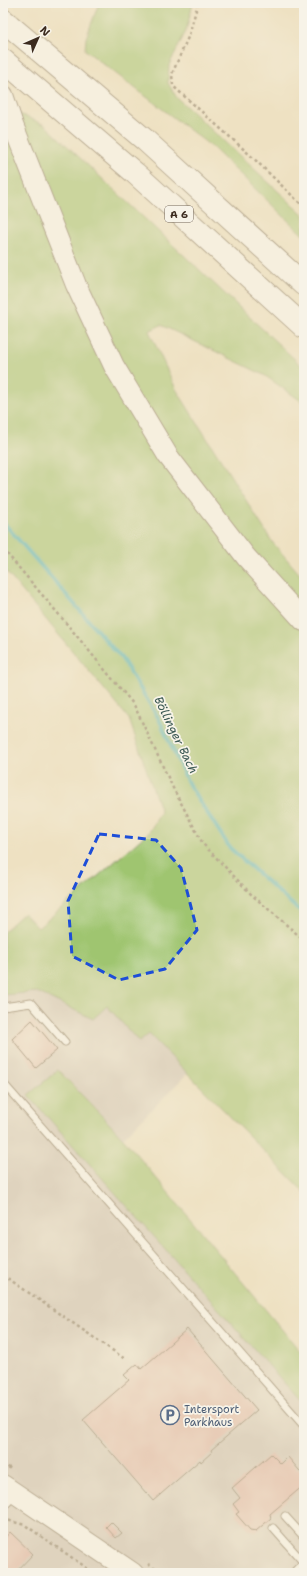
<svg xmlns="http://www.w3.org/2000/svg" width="307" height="1576" viewBox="0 0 307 1576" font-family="'Shantell Sans',sans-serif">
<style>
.industrial{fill:#cdc2b9}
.green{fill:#9fc570;stroke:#6d7847}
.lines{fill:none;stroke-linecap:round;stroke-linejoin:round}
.stream{stroke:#42b2bb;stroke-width:4}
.building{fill:#dfada4}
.lane-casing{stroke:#7a6a57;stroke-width:9}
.street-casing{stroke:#7a6a57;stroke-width:16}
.secondary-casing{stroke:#7a6a57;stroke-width:22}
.highway-casing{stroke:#7a6a57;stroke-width:24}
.path{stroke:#7a6a57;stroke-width:2.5;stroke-dasharray:3 3;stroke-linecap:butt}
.lane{stroke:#fff;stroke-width:7}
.street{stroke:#fff;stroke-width:14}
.secondary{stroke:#fff;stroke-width:20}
.highway{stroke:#fff;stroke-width:22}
.marked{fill:none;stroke:#1d4ed8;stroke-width:3;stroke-dasharray:8 5;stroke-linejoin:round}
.labels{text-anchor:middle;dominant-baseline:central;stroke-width:3.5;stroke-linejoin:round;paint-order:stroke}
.shield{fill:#f7f3e8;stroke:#73665b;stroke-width:1}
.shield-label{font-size:10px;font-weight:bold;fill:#3b2a1e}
.service-label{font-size:11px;fill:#4e5e75;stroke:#f7f3e8;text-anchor:start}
.water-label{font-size:12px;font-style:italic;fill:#3d5a55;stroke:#f7f3e8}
</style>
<rect width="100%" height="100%" fill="#f7f3e8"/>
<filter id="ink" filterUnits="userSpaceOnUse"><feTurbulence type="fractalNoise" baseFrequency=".025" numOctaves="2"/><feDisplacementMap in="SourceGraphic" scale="8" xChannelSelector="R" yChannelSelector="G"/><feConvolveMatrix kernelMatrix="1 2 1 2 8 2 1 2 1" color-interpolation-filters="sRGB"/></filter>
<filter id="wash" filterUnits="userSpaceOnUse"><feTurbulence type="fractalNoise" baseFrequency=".012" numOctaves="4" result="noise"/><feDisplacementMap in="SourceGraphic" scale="16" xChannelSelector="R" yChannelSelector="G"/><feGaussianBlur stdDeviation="0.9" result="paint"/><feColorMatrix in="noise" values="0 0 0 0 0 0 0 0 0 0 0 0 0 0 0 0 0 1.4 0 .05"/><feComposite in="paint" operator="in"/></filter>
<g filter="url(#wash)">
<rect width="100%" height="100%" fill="#eee1c2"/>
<path class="industrial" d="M37,992L93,1019L107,1006L139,1042L149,1034L188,1073L123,1138L59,1070L28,1095L304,1405V1573H3V995Z"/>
<g class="green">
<path d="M99,3H193L186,31L169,65L168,83L177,98L304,215V236L212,147L85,50L86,38Z"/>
<path d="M3,107L45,125L304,368V403L264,375L161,325L149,331L176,389L273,543L304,579V1192L149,1034L139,1042L107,1006L93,1019L37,992L3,995V932L24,913L38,928L149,832L161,812L129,719L3,568Z"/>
<path d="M58,1070L123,1138L304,1356V1405L28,1095Z"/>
</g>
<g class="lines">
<path class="stream" d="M3,522L122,659L159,719L189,785L230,848L304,915"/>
</g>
<g id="blocks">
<g class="building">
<path d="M32,1020L57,1050L36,1068L12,1039Z"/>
<path d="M187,1329L257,1410L211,1450L212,1452L201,1462L200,1460L153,1501L83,1420L129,1380L124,1375L137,1364L141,1369Z"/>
<path d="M271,1454L281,1464L288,1457L304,1476V1485L270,1514L271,1518L256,1531L250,1530L236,1514L239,1512L233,1504L240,1498L232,1488Z"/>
<path d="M111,1522L122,1533L116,1538L106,1527Z"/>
<path d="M10,1532L33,1554L15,1573H3V1540Z"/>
</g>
</g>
</g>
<g filter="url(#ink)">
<use href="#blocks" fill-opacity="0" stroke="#7a6a57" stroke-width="1"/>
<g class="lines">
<defs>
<g id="lane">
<path d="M3,1007L31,1003L65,1042"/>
<path d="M3,1083L304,1426"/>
<path d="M285,1516L304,1537"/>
<path d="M273,1528L304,1563"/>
</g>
<g id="street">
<path d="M3,1502L13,1492"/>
<path d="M298,1573L304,1567"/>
</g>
<g id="secondary">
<path d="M3,95L13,125L76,285L114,366L168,456L246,557L304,621"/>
<path d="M3,1485L133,1573"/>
</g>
<g id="highway">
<path d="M3,20L145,140L304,285"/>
<path d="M3,60L135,173L304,327"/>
</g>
</defs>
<use href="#lane" class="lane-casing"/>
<use href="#street" class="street-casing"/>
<use href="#secondary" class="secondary-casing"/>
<use href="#highway" class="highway-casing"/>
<g class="path">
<path d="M198,3L189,35L172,74L173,86L249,154L304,207"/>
<path d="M3,549L61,617L134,705L173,788L203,844L252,895L304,940"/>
<path d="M3,1275L125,1359"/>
<path d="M3,1463L12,1470"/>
<path d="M3,1519L25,1525L94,1573"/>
<path d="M148,1564L161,1573"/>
</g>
<use href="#lane" class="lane"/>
<use href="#street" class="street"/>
<use href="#secondary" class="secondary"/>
<use href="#highway" class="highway"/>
</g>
</g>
<path d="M0 0H307V1576H0ZM99,834L156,840L181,868L197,930L165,969L119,980L72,956L68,901Z" fill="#eee1c2" fill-opacity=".55" fill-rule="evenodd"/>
<path class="marked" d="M99,834L156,840L181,868L197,930L165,969L119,980L72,956L68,901Z"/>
<defs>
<symbol id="parking-ring" viewBox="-11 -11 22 22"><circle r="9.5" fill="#f7f3e8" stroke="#5c6f8a" stroke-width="1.5"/><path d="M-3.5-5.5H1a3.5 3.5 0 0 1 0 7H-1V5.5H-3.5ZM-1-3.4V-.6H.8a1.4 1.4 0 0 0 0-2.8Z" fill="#5c6f8a"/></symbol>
</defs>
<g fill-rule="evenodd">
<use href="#parking-ring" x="159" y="1404" width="22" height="22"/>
</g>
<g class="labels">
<rect class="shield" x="165" y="206" width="28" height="16" rx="3"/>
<g class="shield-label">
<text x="179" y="214">A 6</text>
</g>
<g class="service-label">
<text x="184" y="1409">Intersport<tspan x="184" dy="13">Parkhaus</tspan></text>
</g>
<g class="water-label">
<text transform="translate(176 735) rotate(64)">Böllinger Bach</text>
</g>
</g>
<rect width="307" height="1576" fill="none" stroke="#f7f3e8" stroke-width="16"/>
<g transform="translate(38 38) rotate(45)" stroke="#f7f3e8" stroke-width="3" paint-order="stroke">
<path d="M0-3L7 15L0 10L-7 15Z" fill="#3b2a1e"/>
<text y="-6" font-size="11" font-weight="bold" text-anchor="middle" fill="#3b2a1e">N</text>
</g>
</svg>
